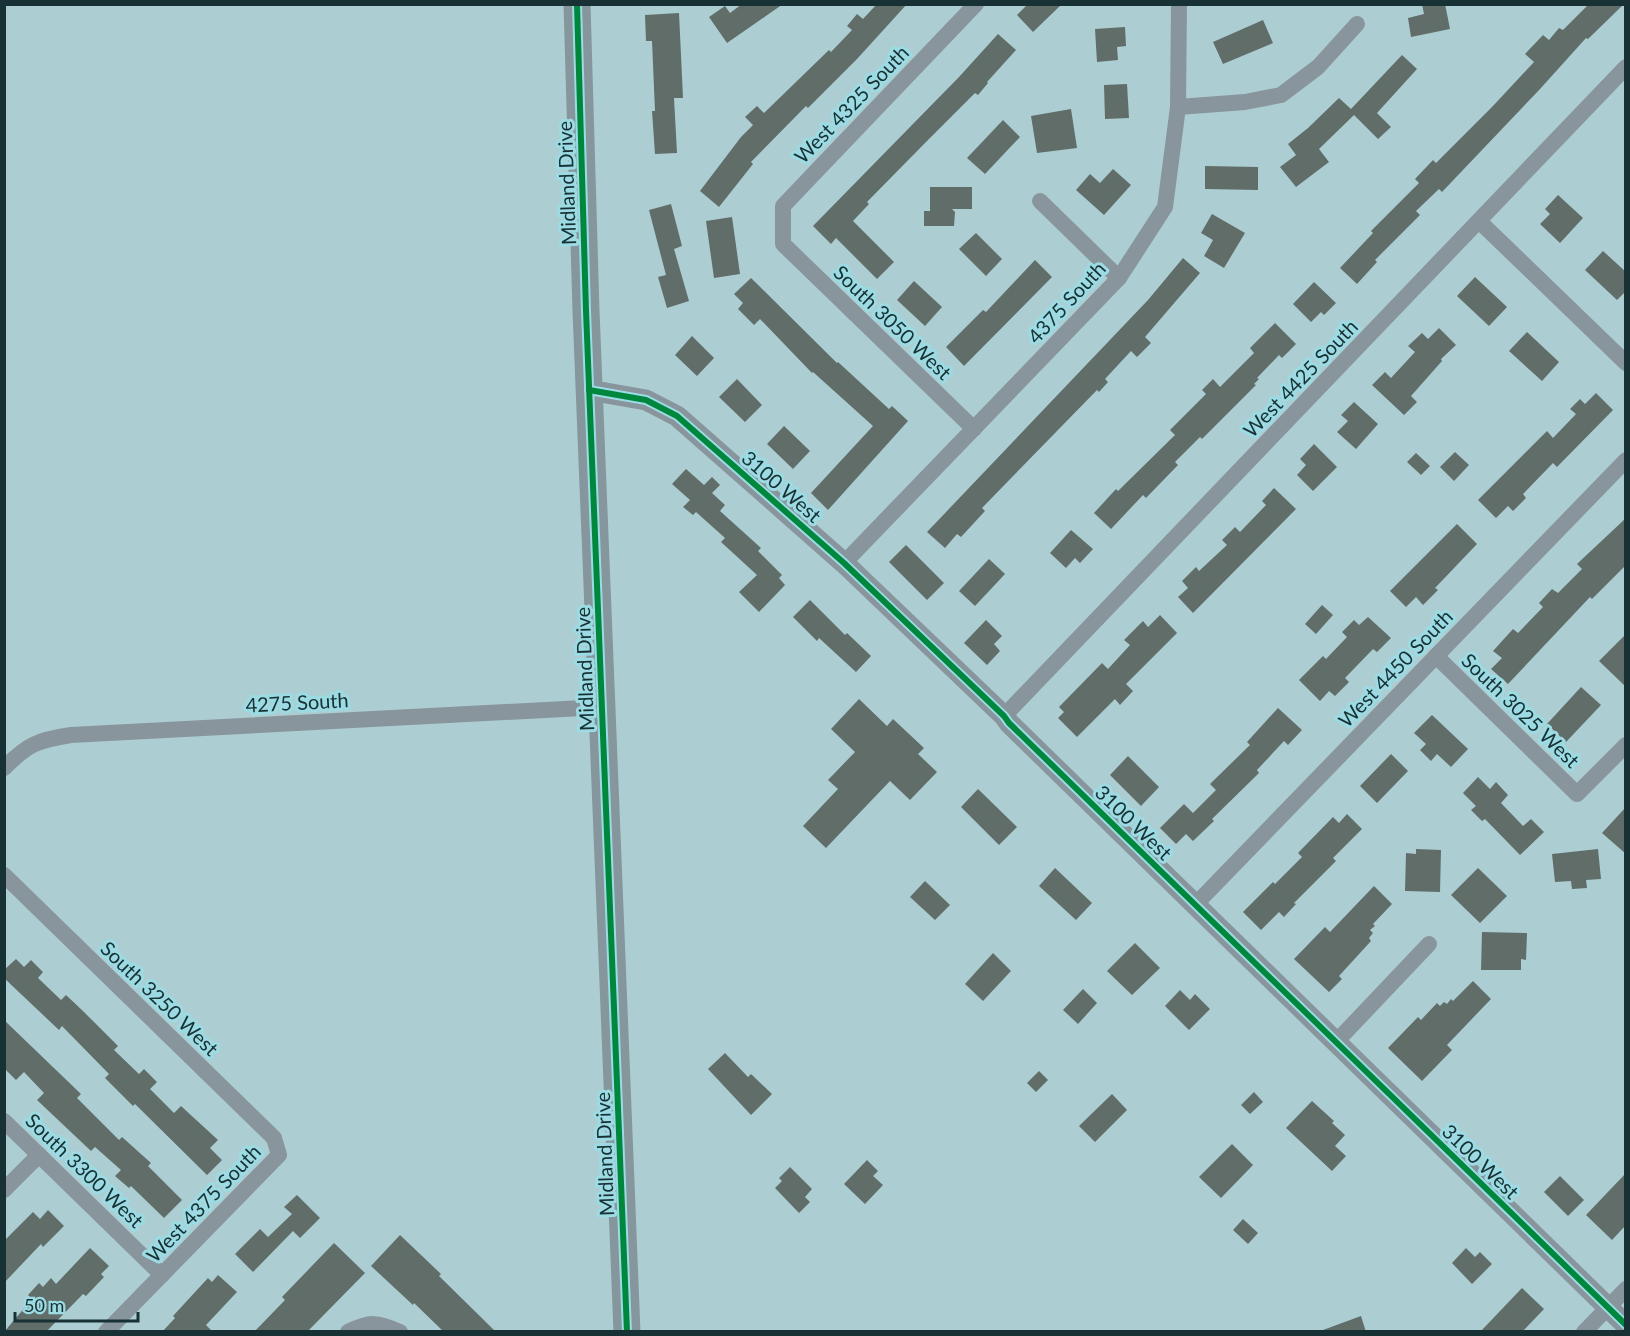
<svg xmlns="http://www.w3.org/2000/svg" width="1630" height="1336" viewBox="0 0 1630 1336" font-family="Lato,sans-serif">
<style>
.building{fill:#606d68}
.lines{fill:none;stroke-linecap:round;stroke-linejoin:round}
.minor{stroke:#89959c;stroke-width:16}
.tertiary{stroke:#89959c;stroke-width:21}
.primary{stroke:#85979d;stroke-width:27}
.cycleway-casing{stroke:#9cdbe3;stroke-width:10}
.cycleway{stroke:#00873e;stroke-width:6}
.labels{text-anchor:middle;dominant-baseline:central;stroke-width:6;stroke-linejoin:round;paint-order:stroke}
.street-label{font-size:20px;fill:#173134;stroke:#9cdbe3}
</style>
<rect width="100%" height="100%" fill="#acced3"/>
<g class="building">
<path d="M742,4H783L727,43L709,17L725,6L730,13Z"/>
<path d="M877,4H907L857,59L808,108L806,106L751,162L753,164L719,207L700,191L741,137L753,125L745,117L757,106L764,113L829,50L831,52L852,30L847,26L857,14L863,19Z"/>
<path d="M1028,4H1062L1033,32L1017,15Z"/>
<path d="M1422,4H1445L1450,29L1411,37L1408,18L1424,14Z"/>
<path d="M1589,4H1624L1588,39L1586,38L1540,89L1442,192L1439,189L1416,211L1420,215L1375,260L1377,262L1357,284L1340,268L1373,233L1371,231L1419,183L1415,179L1433,160L1436,163L1492,107L1534,62L1525,54L1543,35L1549,40L1559,28L1563,30Z"/>
<path d="M679,13L683,98H674L677,153L655,154L652,111H655L652,41H646L645,15Z"/>
<path d="M1263,20L1273,43L1223,64L1213,42Z"/>
<path d="M1125,27L1126,46L1117,47L1118,60L1097,62L1095,29Z"/>
<path d="M998,34L1016,50L987,82L988,83L978,95L975,93L924,144L867,202L869,204L853,221L894,262L877,279L836,238L831,244L813,226L959,77Z"/>
<path d="M1402,55L1417,69L1377,113L1391,127L1378,139L1354,115L1319,149L1329,162L1296,187L1280,167L1296,155L1288,144L1308,128L1339,98L1351,109Z"/>
<path d="M1127,84L1129,118L1105,119L1104,85Z"/>
<path d="M1071,109L1077,148L1037,153L1031,116Z"/>
<path d="M1003,120L1020,137L985,174L967,158Z"/>
<path d="M1205,166L1258,167V190L1205,189Z"/>
<path d="M1113,169L1131,185L1104,215L1076,190L1090,174L1100,183Z"/>
<path d="M930,187H972V209H952L955,212L954,226H924V211H930Z"/>
<path d="M1558,195L1583,218L1560,243L1540,224L1550,214L1545,209Z"/>
<path d="M671,204L682,246L674,249L689,301L667,308L658,277L666,275L649,210Z"/>
<path d="M1212,214L1245,233L1224,268L1204,256L1213,240L1201,233Z"/>
<path d="M732,217L740,274L714,278L706,221Z"/>
<path d="M976,233L1002,259L986,276L959,249Z"/>
<path d="M1603,251L1626,272V291L1617,300L1585,270Z"/>
<path d="M1183,258L1200,273L1145,337L1151,343L1137,357L1131,351L1105,379L1108,382L1099,392L1097,390L982,508L985,511L961,537L957,534L945,548L927,532L1148,300Z"/>
<path d="M1035,260L1052,277L964,366L946,347L983,310L986,312Z"/>
<path d="M1475,277L1507,307L1489,326L1457,296Z"/>
<path d="M751,278L837,363L838,362L889,409L892,406L908,421L828,510L811,493L873,426L813,372L812,373L760,319L754,325L738,309L743,303L734,294Z"/>
<path d="M914,281L942,307L925,326L897,300Z"/>
<path d="M1314,282L1336,303L1324,315L1321,312L1311,322L1293,304Z"/>
<path d="M1275,323L1296,344L1282,358L1279,355L1257,378L1259,379L1254,384L1256,385L1202,439L1200,437L1175,462L1178,465L1146,498L1143,495L1111,529L1094,513L1116,489L1118,491L1175,435L1170,430L1206,394L1202,390L1213,379L1220,387L1254,353L1250,348Z"/>
<path d="M1439,328L1456,345L1441,359L1442,361L1411,396L1417,402L1404,415L1372,385L1385,372L1391,378L1415,352L1408,346L1422,333L1428,339Z"/>
<path d="M1527,332L1559,362L1542,381L1509,351Z"/>
<path d="M692,336L714,358L697,376L675,355Z"/>
<path d="M737,379L762,405L745,422L719,397Z"/>
<path d="M1596,393L1613,410L1557,467L1553,463L1523,494L1526,498L1513,511L1508,506L1496,518L1478,500L1547,431L1553,438L1576,414L1570,409L1580,399L1585,404Z"/>
<path d="M1354,402L1378,424L1356,449L1337,432L1348,421L1341,415Z"/>
<path d="M784,426L810,451L793,469L767,444Z"/>
<path d="M1314,444L1337,467L1313,491L1297,475L1306,465L1300,459Z"/>
<path d="M1455,452L1469,465L1454,481L1440,467Z"/>
<path d="M1416,453L1430,466L1421,475L1407,462Z"/>
<path d="M686,469L704,485L712,477L720,485L712,493L725,505L720,511L761,548L758,551L782,575L779,578L785,585L759,612L739,592L757,575L721,542L725,538L696,512L693,515L683,507L690,500L672,484Z"/>
<path d="M1274,488L1296,509L1193,613L1178,597L1188,588L1182,581L1196,567L1199,571L1227,545L1222,540L1235,527L1240,532L1266,505L1262,501Z"/>
<path d="M1626,518V565L1592,599L1590,597L1508,684L1491,669L1502,658L1493,651L1513,629L1518,633L1543,607L1539,603L1552,589L1558,593L1582,569L1577,564Z"/>
<path d="M1457,524L1477,544L1435,588L1438,590L1423,605L1416,597L1406,607L1390,591Z"/>
<path d="M1071,530L1093,549L1080,563L1075,558L1066,568L1050,553Z"/>
<path d="M906,545L944,583L927,600L889,562Z"/>
<path d="M989,559L1005,574L975,606L959,591Z"/>
<path d="M810,600L845,635L847,633L871,656L856,672L819,638L817,641L793,617Z"/>
<path d="M1322,605L1333,615L1316,634L1305,624Z"/>
<path d="M1160,615L1177,633L1126,684L1133,691L1120,705L1115,699L1077,737L1058,718L1064,712L1059,707L1102,663L1108,669L1130,645L1124,640L1143,621L1148,627Z"/>
<path d="M1368,617L1391,638L1377,652L1373,649L1345,678L1349,682L1335,696L1329,691L1320,701L1299,680L1323,656L1326,659L1347,637L1342,632L1354,620L1359,625Z"/>
<path d="M986,620L1002,636L994,644L1000,651L987,665L964,643Z"/>
<path d="M1626,634V687L1599,661Z"/>
<path d="M1581,687L1601,705L1566,742L1547,724Z"/>
<path d="M859,699L887,726L893,719L924,748L918,754L937,772L910,800L890,781L826,848L803,826L838,789L828,780L855,752L831,729Z"/>
<path d="M1278,708L1302,730L1288,745L1284,741L1257,770L1259,773L1212,819L1214,821L1193,841L1186,834L1176,844L1160,828L1184,804L1193,813L1216,790L1210,784L1250,745L1247,742Z"/>
<path d="M1432,715L1468,749L1451,767L1437,754L1431,761L1420,750L1426,744L1414,733Z"/>
<path d="M1391,754L1408,771L1377,803L1360,786Z"/>
<path d="M1128,756L1159,787L1141,806L1110,775Z"/>
<path d="M1478,777L1490,789L1496,782L1508,795L1501,803L1523,826L1531,819L1544,832L1520,855L1485,819L1482,821L1471,810L1476,806L1463,793Z"/>
<path d="M978,789L1017,827L999,845L961,807Z"/>
<path d="M1626,807V854L1602,833Z"/>
<path d="M1347,814L1362,829L1333,858L1336,861L1294,903L1296,904L1284,917L1279,912L1261,930L1243,912L1273,882L1275,884L1302,857L1298,853L1333,817L1339,823Z"/>
<path d="M1416,849L1441,850L1440,892L1405,891L1406,853L1416,854Z"/>
<path d="M1598,849L1601,879L1586,880L1587,888L1572,889L1571,881L1555,882L1552,854Z"/>
<path d="M1055,868L1092,903L1076,920L1039,886Z"/>
<path d="M1478,868L1507,896L1480,923L1451,895Z"/>
<path d="M925,881L950,905L935,920L910,897Z"/>
<path d="M1374,886L1392,904L1373,924L1375,926L1370,930L1373,933L1369,938L1371,941L1339,976L1342,979L1329,992L1294,959L1325,927L1330,932Z"/>
<path d="M1482,932L1527,933L1526,960L1521,959V970H1481Z"/>
<path d="M1135,943L1160,968L1132,995L1107,971Z"/>
<path d="M993,953L1011,971L983,1001L965,984Z"/>
<path d="M16,959L24,967L31,960L43,972L38,978L61,1000L66,995L84,1012L118,1046L114,1050L139,1074L144,1069L157,1082L150,1089L174,1113L181,1106L218,1140L210,1148L222,1160L207,1175L135,1104L133,1106L105,1078L109,1074L62,1026L59,1030L4,978V970Z"/>
<path d="M1473,981L1491,999L1447,1045L1452,1050L1422,1081L1388,1048L1418,1017L1421,1020L1437,1003L1440,1006L1444,1002L1447,1004L1451,999L1453,1001Z"/>
<path d="M1083,989L1097,1003L1078,1024L1063,1010Z"/>
<path d="M1180,990L1190,1000L1195,994L1210,1009L1189,1030L1165,1006Z"/>
<path d="M4,1020L81,1094L77,1098L119,1140L122,1137L151,1163L148,1166L182,1200L164,1218L131,1186L129,1188L115,1176L121,1170L95,1147L91,1151L37,1100L44,1093L24,1072L16,1080L4,1068Z"/>
<path d="M725,1053L748,1077L751,1074L772,1094L751,1115L708,1069Z"/>
<path d="M1039,1071L1048,1080L1036,1092L1027,1083Z"/>
<path d="M1254,1092L1263,1102L1250,1114L1241,1105Z"/>
<path d="M1112,1094L1127,1110L1095,1142L1079,1126Z"/>
<path d="M1312,1101L1334,1121L1332,1123L1345,1135L1335,1146L1346,1156L1332,1171L1286,1128Z"/>
<path d="M1232,1144L1253,1165L1221,1198L1199,1177Z"/>
<path d="M867,1160L878,1171L873,1176L883,1185L865,1204L844,1184Z"/>
<path d="M790,1167L812,1189L805,1197L810,1202L799,1213L775,1188L782,1181L779,1178Z"/>
<path d="M1626,1173V1225L1612,1240L1586,1215Z"/>
<path d="M1560,1176L1584,1200L1568,1216L1544,1192Z"/>
<path d="M297,1195L320,1218L300,1238L293,1231L253,1272L235,1254L260,1229L268,1237L292,1214L284,1207Z"/>
<path d="M48,1210L64,1226L43,1247L41,1244L4,1283V1241L33,1212L40,1219Z"/>
<path d="M1243,1219L1258,1233L1248,1244L1233,1230Z"/>
<path d="M400,1235L441,1274L439,1276L496,1332H444L414,1303L413,1305L371,1266Z"/>
<path d="M334,1243L365,1273L307,1332H254L285,1300L282,1297Z"/>
<path d="M90,1248L109,1266L101,1274L104,1277L86,1296L83,1294L46,1332H4L32,1299L28,1295L39,1283L43,1287L51,1278L56,1284Z"/>
<path d="M1466,1248L1475,1257L1480,1252L1492,1264L1472,1284L1452,1263Z"/>
<path d="M218,1275L237,1292L206,1325L213,1332H162L175,1318L173,1316L208,1278L212,1282Z"/>
<path d="M1522,1288L1544,1309L1522,1332H1480Z"/>
<path d="M1361,1316L1366,1332H1323V1330Z"/>
</g>
<g class="lines">
<g class="minor">
<path d="M1178,107L1245,102L1281,95L1318,67L1357,24"/>
<path d="M1040,201L1119,278"/>
<path d="M1479,221L1626,363"/>
<path d="M974,429L783,244V206L976,4"/>
<path d="M844,563L1119,278L1165,207L1178,107L1179,4"/>
<path d="M1436,656L1577,794L1626,745"/>
<path d="M1004,716L1626,67"/>
<path d="M4,768C28,744 38,740 71,735L602,707"/>
<path d="M4,875L274,1138L279,1155L106,1332"/>
<path d="M1195,905L1626,460"/>
<path d="M1336,1042L1429,944"/>
<path d="M4,1121L162,1275"/>
<path d="M4,1190L39,1155"/>
<path d="M348,1332C370,1321 378,1322 400,1332"/>
<path d="M1584,1332L1626,1289"/>
</g>
<path class="tertiary" d="M589,390L646,400L677,416L844,563L1004,716L1009,723L1626,1325"/>
<path class="primary" d="M577,4L586,311L627,1332"/>
<defs>
<g id="cycleway">
<path d="M577,4L586,311L627,1332"/>
<path d="M589,390L646,400L677,416L844,563L1004,716L1009,723L1626,1325"/>
</g>
</defs>
<use href="#cycleway" class="cycleway-casing"/>
<use href="#cycleway" class="cycleway"/>
</g>
<g class="labels">
<g class="street-label">
<text transform="translate(851 104) rotate(-46)">West 4325 South</text>
<text transform="translate(566 183) rotate(-92)">Midland Drive</text>
<text transform="translate(1066 302) rotate(-47)">4375 South</text>
<text transform="translate(893 322) rotate(44)">South 3050 West</text>
<text transform="translate(1300 378) rotate(-46)">West 4425 South</text>
<text transform="translate(782 486) rotate(41)">3100 West</text>
<text transform="translate(1395 668) rotate(-46)">West 4450 South</text>
<text transform="translate(584 669) rotate(-92)">Midland Drive</text>
<text transform="translate(297 702) rotate(-3)">4275 South</text>
<text transform="translate(1521 710) rotate(44)">South 3025 West</text>
<text transform="translate(1134 822) rotate(44)">3100 West</text>
<text transform="translate(160 998) rotate(44)">South 3250 West</text>
<text transform="translate(604 1154) rotate(-92)">Midland Drive</text>
<text transform="translate(1481 1161) rotate(44)">3100 West</text>
<text transform="translate(85 1170) rotate(44)">South 3300 West</text>
<text transform="translate(203 1203) rotate(-46)">West 4375 South</text>
</g>
</g>
<rect width="1630" height="1336" fill="none" stroke="#173134" stroke-width="12"/>
<path d="M15 1312v9h123v-9" fill="none" stroke="#173134" stroke-width="3"/>
<text x="24" y="1312" font-size="18" fill="#173134" stroke="#9cdbe3" stroke-width="4.5" paint-order="stroke">50 m</text>
</svg>
